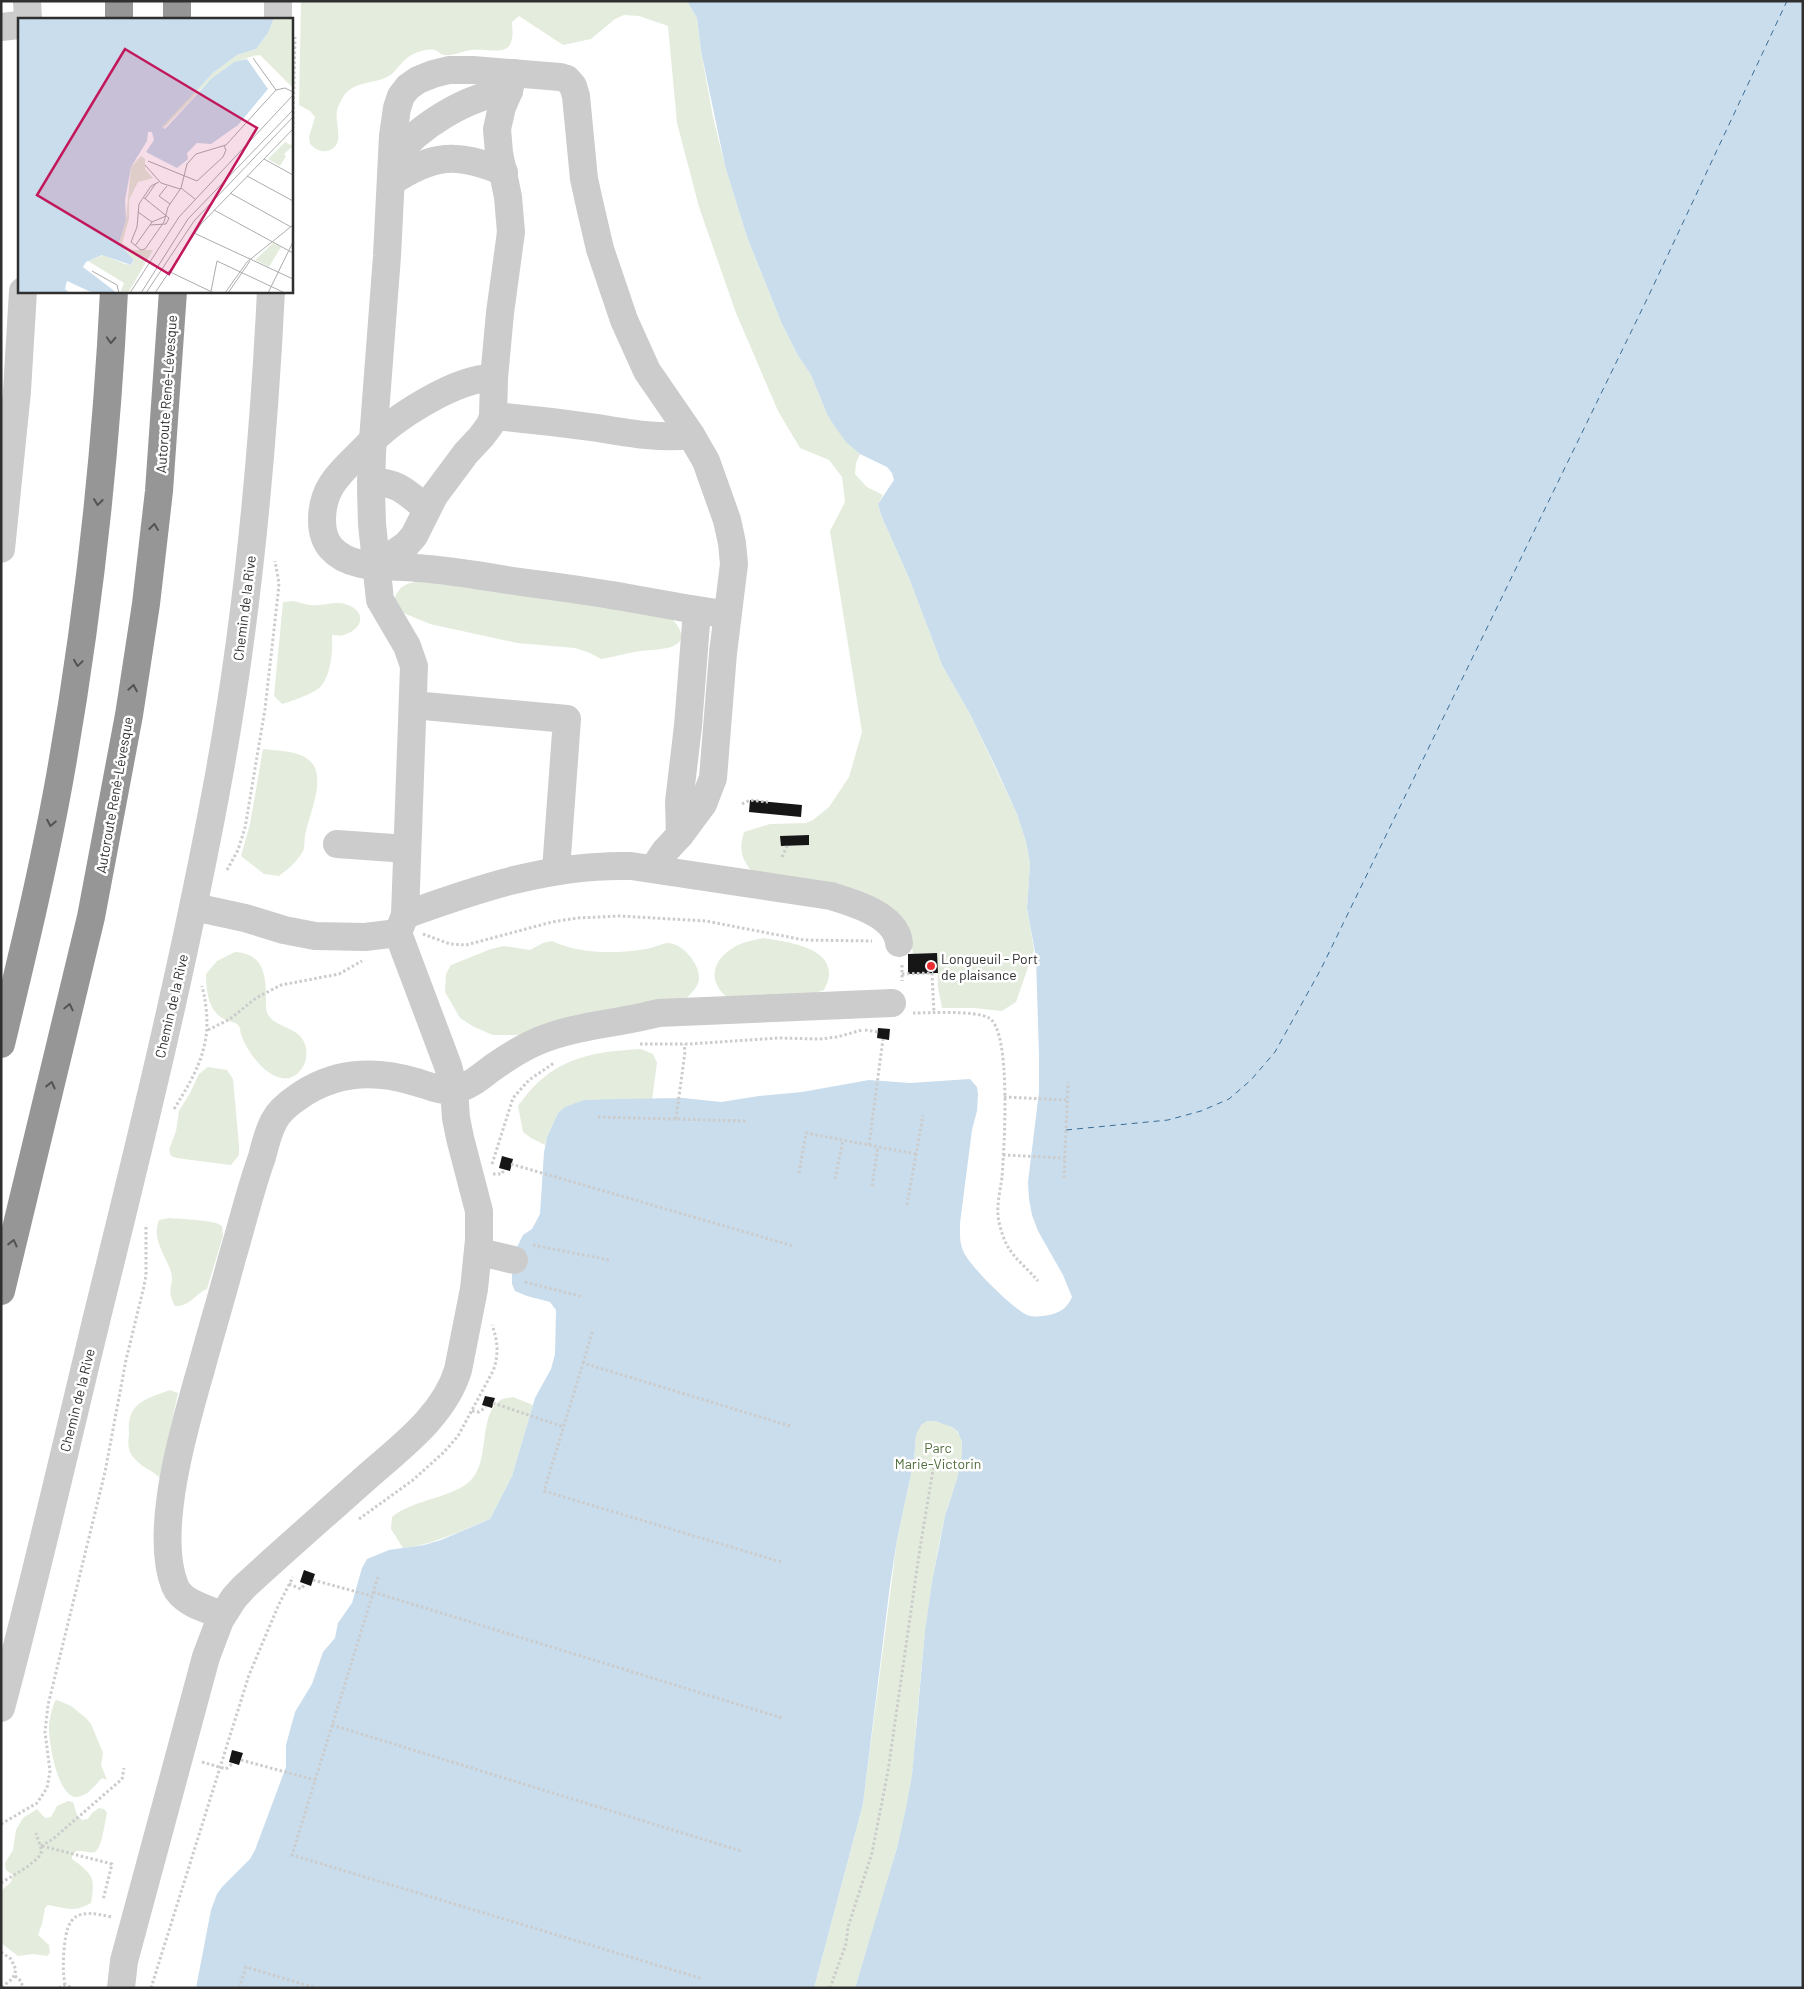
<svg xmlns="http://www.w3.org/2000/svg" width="1804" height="1989" viewBox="0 0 1804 1989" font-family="Barlow,sans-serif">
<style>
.green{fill:#e4eddd;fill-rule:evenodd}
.water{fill:#c9dded}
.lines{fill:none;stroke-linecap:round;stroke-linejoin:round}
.ferry{stroke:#3b6c94;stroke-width:1;stroke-dasharray:6 5;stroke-linecap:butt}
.building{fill:#161616}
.path{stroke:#ccc;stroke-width:3;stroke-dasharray:2.5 2.5;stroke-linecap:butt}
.minor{stroke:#ccc;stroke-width:28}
.highway{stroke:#969696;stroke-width:28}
.oneway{stroke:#535353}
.poi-dot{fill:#e92e31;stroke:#fff;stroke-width:2}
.labels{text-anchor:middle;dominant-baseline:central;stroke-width:5;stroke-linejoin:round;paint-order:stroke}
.street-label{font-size:14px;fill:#2f2f2f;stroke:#fff}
.poi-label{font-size:14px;fill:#2f2f2f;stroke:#fff;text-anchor:start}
.park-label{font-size:14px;fill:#4f6c3b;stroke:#fff}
.inset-river{fill:none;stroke:#c9dded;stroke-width:2.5}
.inset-road{fill:none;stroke:#acacac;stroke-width:1}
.view{fill:#c2185b;fill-opacity:0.15;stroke:#c2185b;stroke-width:2.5}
.inset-edge{fill:none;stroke:#2f2f2f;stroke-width:2.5}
</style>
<rect width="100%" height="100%" fill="#fff"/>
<g class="green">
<path d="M301,1H687L697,18L701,51L713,117L725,166L747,237L782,324L797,354L811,375L827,414L846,441L860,454L856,463L855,474L867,487L883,495L878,504L881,515L909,578L942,665L970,714L1017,814L1026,842L1030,863L1027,908L1034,950L1016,1002L1002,1011L974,1008H942L938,988L937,953L913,954L910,933L882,907L754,875C742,859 738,851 744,832L770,824L806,823L813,820L829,807L849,777L862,732L830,531L845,502L842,477L829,460L800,448L778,411L736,313L699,207L677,123L668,26L639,16L624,15L615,19L591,39L563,45L519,16L512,22C516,61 497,48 471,50C463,51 453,56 445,55C441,55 438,51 435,50C426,48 413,53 406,59C400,64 394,74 387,77C373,84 357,81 345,94C343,97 337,107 337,111C334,122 347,146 327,151C320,152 315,149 310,144L309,137L315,117L310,111L299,105ZM808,835L809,845L781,846V836Z"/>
<path d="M437,581L601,600L673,620C699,650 658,649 640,651C627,653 614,657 601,659L590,653L575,648L517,643L430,624L401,612L394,600C400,579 419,582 437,581Z"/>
<path d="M294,601C302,603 309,606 317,605C327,605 335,601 345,604C366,610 365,628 344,635C341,636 336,635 332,635C333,650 331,678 319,688C312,694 290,702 282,704L274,696L283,602Z"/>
<path d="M263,749C279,751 307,750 315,768C323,787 308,818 305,836C304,841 305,847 303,851C297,862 288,869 279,876L264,874L241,856L250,824Z"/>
<path d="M763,938C790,942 846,949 824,990L813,994L729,999C706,981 712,959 736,946C744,942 754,940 763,938Z"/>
<path d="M552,941C579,954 616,954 646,949C653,948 662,943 669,943C683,944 700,964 699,979C699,987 689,995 684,1001L528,1035H493L474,1027L460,1018L445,992L446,974L451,965L491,949L504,946L530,950L543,943Z"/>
<path d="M235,952C267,954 266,980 266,1006C266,1033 311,1021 306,1058C305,1065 300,1073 294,1076C274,1088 248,1054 242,1037C240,1034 241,1030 239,1026C236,1022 231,1022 226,1020C208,1012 206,991 206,974L217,961Z"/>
<path d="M641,1049L653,1054L657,1063L652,1100H584L558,1113L547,1137L545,1145L531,1138L523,1132L518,1106C551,1059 587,1052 641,1049Z"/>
<path d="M208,1067L227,1070L233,1079L239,1145V1155L231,1165L176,1158L171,1156L169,1150L176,1131L179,1111L190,1093L199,1074Z"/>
<path d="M169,1218C180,1219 216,1220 222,1226L223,1236L207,1289C195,1294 190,1307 175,1306C165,1288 175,1285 171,1272C166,1256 151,1239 159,1220Z"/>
<path d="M170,1390L178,1393L160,1478C152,1470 141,1467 135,1459C127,1451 128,1443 129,1434C129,1429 128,1422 130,1418C134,1400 155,1396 170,1390Z"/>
<path d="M513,1397L533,1405L512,1476L490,1519C459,1531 436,1544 403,1548L391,1529L392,1517C413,1499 454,1498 471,1480C491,1460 477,1413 502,1399C505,1398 510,1398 513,1397Z"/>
<path d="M927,1421C942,1420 960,1427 962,1443C965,1468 951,1493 945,1517C940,1537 936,1559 933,1580C924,1628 921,1678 916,1727C915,1743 914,1760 912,1776C901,1848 876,1918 855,1988H814L863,1804L897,1540L914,1460L916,1435L920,1425Z"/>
<path d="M57,1700L71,1706L86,1718L91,1724L103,1753L101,1765L107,1780L102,1778C95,1785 88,1796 77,1797C57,1798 48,1739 49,1724C50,1716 52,1709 55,1701Z"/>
<path d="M68,1801L73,1802L77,1815L82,1820L88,1819L92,1813L99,1808L104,1809L107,1813C105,1821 102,1848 95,1852C91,1854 81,1850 76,1851L72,1856V1859C92,1874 96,1876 91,1903C73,1913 67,1908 48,1905L45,1908L42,1924L38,1935L49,1945L50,1953L47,1956L33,1954L18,1956L1,1943V1891L11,1882L13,1875L6,1870L5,1863L13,1850L16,1830L23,1818L37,1809L45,1818L51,1817L57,1806Z"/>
</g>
<path class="water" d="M687,1H1803V1988H855L897,1848L906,1808L912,1775L925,1631L932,1582L945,1516L957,1479L962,1455V1442L958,1432L952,1427L935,1421H927L921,1425L916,1435L914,1460L897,1540L890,1585L863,1804L814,1988H196L211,1910L217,1894L222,1887L250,1859L255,1850L286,1767V1745L295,1712L312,1684L323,1652L335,1638L338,1623L352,1603L362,1568L367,1559L389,1550L424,1545L441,1540L490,1519L512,1476L535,1398L551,1369L555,1354L556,1310L550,1302L527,1296L515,1291L512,1284V1270L516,1249L523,1235L532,1229L540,1214L544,1152L547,1137L558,1113L565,1107L584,1100L620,1099L683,1098L721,1102L759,1096L802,1092L869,1080L910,1083L970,1079L977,1087L978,1094L977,1111L972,1130L960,1223C960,1233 959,1243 964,1253C972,1268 1012,1308 1027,1315C1035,1318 1045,1316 1053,1314C1063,1311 1068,1306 1072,1297L1063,1275L1038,1231L1032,1215L1029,1199L1028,1182L1039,1092V1055L1036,958L1027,908L1030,863L1026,842L1017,814L997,770L970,714L942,665L909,578L881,515L878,504L894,480L892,473L887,467L860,454L846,442L835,427L827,414L811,375L797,354L782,324L747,237L725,166L701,51L697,18Z"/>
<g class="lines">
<path class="ferry" d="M1066,1130L1168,1120L1201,1111L1229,1099L1251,1080L1275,1052L1321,969L1649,295L1787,1"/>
</g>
<g class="building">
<path d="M750,800L802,805L801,817L749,812Z"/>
<path d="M809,835V845L781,846L780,836Z"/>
<path d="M937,953L938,973L908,974V954Z"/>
<path d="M878,1028L890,1029L889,1040L877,1038Z"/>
<path d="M502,1156L513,1159L510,1171L499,1168Z"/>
<path d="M485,1396L495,1398L492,1408L482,1405Z"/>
<path d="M304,1570L315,1574L311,1586L300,1582Z"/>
<path d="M232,1750L243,1753L239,1765L229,1762Z"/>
</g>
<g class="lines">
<g class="path">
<path d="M291,204L295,37"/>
<path d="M742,804L750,800L768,802"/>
<path d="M782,857L787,846"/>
<path d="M227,870L238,850L245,828L265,709L278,594L279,583L275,561"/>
<path d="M423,934L450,944L466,945L552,922L577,918L620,916L706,921L804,940L872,941"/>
<path d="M902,965V981"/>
<path d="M902,974L932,973L934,1013"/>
<path d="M913,1013C931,1013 974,1010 989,1018C1012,1031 1004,1150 1002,1177C1000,1193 995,1210 1000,1226C1007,1255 1020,1260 1038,1281"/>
<path d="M208,1030L230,1019L256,998L281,985L339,974L362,961"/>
<path d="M865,1030L878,1032"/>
<path d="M640,1044H689L778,1038L820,1039L837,1037L862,1030"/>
<path d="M1004,1097L1067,1100"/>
<path d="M174,1109C201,1066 215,1038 202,986"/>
<path d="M598,1117L748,1121"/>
<path d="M676,1119L685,1052L684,1044"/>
<path d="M869,1145L883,1039"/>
<path d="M1003,1155L1065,1158"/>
<path d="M492,1164L513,1098L529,1080L554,1063"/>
<path d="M511,1164L793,1246"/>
<path d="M799,1173L806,1133L916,1154"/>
<path d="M493,1174H502L504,1169"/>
<path d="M1064,1178L1068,1082"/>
<path d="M835,1179L843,1140"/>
<path d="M872,1186L878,1147"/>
<path d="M907,1205L923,1115"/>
<path d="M533,1245L609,1260"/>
<path d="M525,1282L583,1297"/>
<path d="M583,1363L593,1330"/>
<path d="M493,1403L564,1427"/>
<path d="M472,1411L479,1412L486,1407"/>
<path d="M359,1519L413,1480L444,1452L458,1436L493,1371C499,1355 498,1341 492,1325"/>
<path d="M781,1562L544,1491L583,1363L790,1426"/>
<path d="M378,1577L292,1855L703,1979"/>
<path d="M313,1580L372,1596"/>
<path d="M289,1584L301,1589L305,1584"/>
<path d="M373,1592L782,1718"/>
<path d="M332,1725L741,1851"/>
<path d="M241,1760L315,1780"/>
<path d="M202,1762L226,1769L233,1763"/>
<path d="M1,1824L37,1803L47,1788L50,1771L45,1732L48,1705L105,1472L126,1360L144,1286L146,1275V1226"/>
<path d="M41,1846L53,1839L122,1779L124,1768"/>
<path d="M42,1846L112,1864L103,1900"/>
<path d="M1,1883L27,1867L38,1858L42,1851L36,1833"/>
<path d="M1,1952L11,1959L16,1970L13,1978L1,1988"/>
<path d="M15,1976L21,1981L23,1988"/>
<path d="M65,1985C63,1973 63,1962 64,1950C67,1913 77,1909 112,1917"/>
<path d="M59,1988L65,1985L73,1988"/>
<path d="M151,1988L249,1675L279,1604L293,1577"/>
<path d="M239,1988L246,1967L316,1988"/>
<path d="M830,1988L846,1944L848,1927L872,1853L888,1771L920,1548L936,1452L940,1446"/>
</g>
<g class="minor">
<path d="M27,1L28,19"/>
<path d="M278,19V1"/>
<path d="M1,27L19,25"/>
<path d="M392,160C418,126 467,96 509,91"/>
<path d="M391,182C434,154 456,152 504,172"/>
<path d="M494,378C457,377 393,418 367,446C344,470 322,484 322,520C322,531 324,540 331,548C351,571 390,565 417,568C447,570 477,575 507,580C549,586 592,591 634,599C665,604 696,611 727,614"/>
<path d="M493,416C528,419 563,423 598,428C628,433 660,439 691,435"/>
<path d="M371,481C400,483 406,492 427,509"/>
<path d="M1,549L17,391L23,291"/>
<path d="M376,566L406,545L414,536L434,496L466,453L481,437L490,425L493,416L494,378L500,313L511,232L508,197L499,153L497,129L502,107L509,91L513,73"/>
<path d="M413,705L567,719L556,870"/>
<path d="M680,835L679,802L688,726L697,611"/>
<path d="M337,844L407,849"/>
<path d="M194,907L245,918L284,930L315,936L365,937L398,933"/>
<path d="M405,915C480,888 550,864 631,866L831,896C854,903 896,915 899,943"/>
<path d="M478,1254L493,1255L514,1260"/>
<path d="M222,1615C207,1609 182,1603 175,1586C153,1532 185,1424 201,1369C211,1332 222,1296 232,1258C242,1225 250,1190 262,1157C265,1145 268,1132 274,1121C279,1111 289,1103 298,1097C332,1073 372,1069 412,1081C425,1084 440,1092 454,1090C470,1087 482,1075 495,1066C508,1057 522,1048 536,1042C574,1025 618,1024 658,1013L892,1003"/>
<path d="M1,1708C36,1577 66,1445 98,1313C142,1135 186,956 219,775C248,615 263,453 271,291"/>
<path d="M121,1988L124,1961L206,1657L220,1620L234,1598L244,1587C282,1552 321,1518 359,1484C395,1451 443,1419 458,1370L474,1289L479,1240V1211L460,1138L456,1118L454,1090L448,1066L398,933L405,915L414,666L407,646L380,600L372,524L371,490L372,453L387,256L393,136L397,108L401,96L408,87L418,80L433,74L449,70H473L560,77L567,79L573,86L576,96L584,179L590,206L600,249L624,320L647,371L691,435L706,461L727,520L732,543L734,564L723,653L713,778L703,804L680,835L665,851L659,860L657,868"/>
</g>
<g class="highway">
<path d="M119,1V19"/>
<path d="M177,1V19"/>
<path d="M1,1044C22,957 43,870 59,782C88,620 106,456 114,291"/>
<path d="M1,1291L91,917L129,715L146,604L159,491L173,291"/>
</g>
</g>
<defs><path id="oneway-chevron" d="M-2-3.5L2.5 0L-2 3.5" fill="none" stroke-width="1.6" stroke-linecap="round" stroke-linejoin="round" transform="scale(1.25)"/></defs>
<g class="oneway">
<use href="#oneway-chevron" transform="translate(111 340) rotate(93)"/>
<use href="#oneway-chevron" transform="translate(98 502) rotate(97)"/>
<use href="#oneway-chevron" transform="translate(154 527) rotate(-83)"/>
<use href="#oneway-chevron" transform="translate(78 663) rotate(98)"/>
<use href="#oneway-chevron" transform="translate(133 688) rotate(-80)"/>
<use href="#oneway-chevron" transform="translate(51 823) rotate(101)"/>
<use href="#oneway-chevron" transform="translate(69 1007) rotate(-77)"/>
<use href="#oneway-chevron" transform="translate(51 1085) rotate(-76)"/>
<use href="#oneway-chevron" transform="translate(13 1243) rotate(-76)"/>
</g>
<circle class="poi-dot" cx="931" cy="966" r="5"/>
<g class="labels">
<g class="street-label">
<text transform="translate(166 394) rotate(-86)">Autoroute René-Lévesque</text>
<text transform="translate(244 608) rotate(-83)">Chemin de la Rive</text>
<text transform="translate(114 795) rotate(-80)">Autoroute René-Lévesque</text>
<text transform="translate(171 1006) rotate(-77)">Chemin de la Rive</text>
<text transform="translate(77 1400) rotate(-76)">Chemin de la Rive</text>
</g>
<g class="poi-label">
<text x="941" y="958">Longueuil - Port<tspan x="941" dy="16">de plaisance</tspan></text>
</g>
<g class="park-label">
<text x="938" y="1447">Parc<tspan x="938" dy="16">Marie-Victorin</tspan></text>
</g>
</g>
<g transform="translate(18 18)">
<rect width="275" height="275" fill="#fff"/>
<path d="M256,0H275V70L242,37L235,38L213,46L189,65L145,111V107L165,84L195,55L219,37L238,31L250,15ZM267,124L275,128L266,136L268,138L262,148L250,141ZM123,138L127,141V151L135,160L120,164L111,182V201L104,225L114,232H135L110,275H102L106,265L70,243L85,237L107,246L114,247L116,242L101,225L108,202L113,149ZM255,225L263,229L251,249L237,242Z" fill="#e4eddd"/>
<path d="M0,0H256L250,15L238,31L219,37L195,55L144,109L147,111L193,61L216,44L229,41L250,71L220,107L193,126L179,125L169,135L170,141L159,150L128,134L136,122L134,114H130L129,123L113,149L107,182L108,202L101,225L116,242L113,247L84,237L68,244L65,249L99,275H75L49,263L47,271L52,275H0Z" fill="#c9dded"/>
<path class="inset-river" d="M0,14L7,0M0,92L51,0M0,191L104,123L112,122L123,126"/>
<path class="inset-road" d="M235,40L258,72M246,141L275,157M130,143L179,163L205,139L208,132L206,128M127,147L143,165L162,171M229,158L275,183M141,164L133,168L121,186L119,209L113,224L123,232L127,231L146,204L150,189L163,170L169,146L178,136L208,127L258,72L267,70L275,74M149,168L141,178L152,186M163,170L177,181M212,175L273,209M125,179L151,200L148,206L132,207M127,181L138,165M196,192L275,235M120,194L134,204M176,215L275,261M117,228L134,204L148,198M74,253L99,267L101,275M150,253L196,275M193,273L199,243L267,275M112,275L161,199L275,77M123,275L170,201L275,92M128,275L176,203L275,99M137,275L183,206L275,111M207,275L229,244L275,207M210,275L232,243M250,275L275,224"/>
<path class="view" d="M107,31L239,110L151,256L19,177Z"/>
<rect width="275" height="275" class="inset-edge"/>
</g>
<rect width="1804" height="1989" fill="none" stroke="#2f2f2f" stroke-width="5"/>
</svg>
